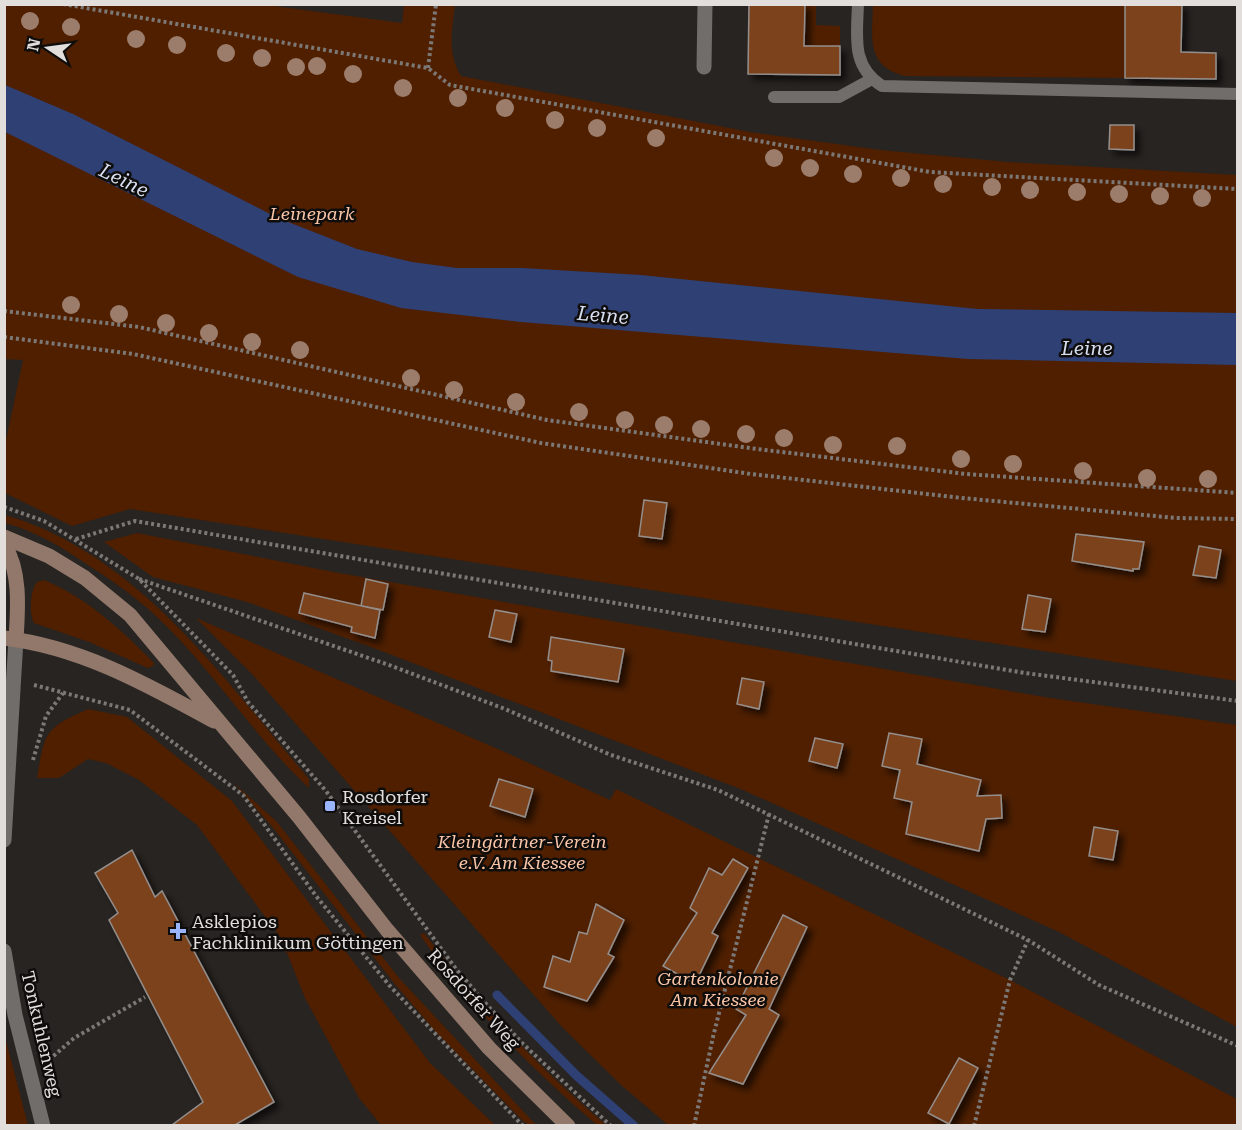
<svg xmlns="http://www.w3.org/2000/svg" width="1242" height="1130" viewBox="0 0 1242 1130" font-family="'Roboto Serif',serif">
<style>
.green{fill:#4f1f00}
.water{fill:#2f4075}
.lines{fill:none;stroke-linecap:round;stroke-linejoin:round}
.stream{stroke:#2f4075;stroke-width:9}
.building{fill:#7b421f;stroke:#948f8c;stroke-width:1.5;filter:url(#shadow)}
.path{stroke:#7c7875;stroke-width:4;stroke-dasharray:3 3;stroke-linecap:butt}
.lane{stroke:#716d6a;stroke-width:12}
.street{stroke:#716d6a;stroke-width:15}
.secondary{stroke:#91786a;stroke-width:15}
.tree{fill:#9c7d6b}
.poi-dot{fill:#9bb5fd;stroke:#0f0d0c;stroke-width:2}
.labels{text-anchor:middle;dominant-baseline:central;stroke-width:5;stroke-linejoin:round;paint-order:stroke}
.park-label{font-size:18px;font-style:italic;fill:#fac5a7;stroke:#0f0d0c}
.poi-label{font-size:18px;fill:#e1dedc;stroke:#0f0d0c;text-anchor:start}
.street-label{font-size:18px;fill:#e1dedc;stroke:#0f0d0c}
.water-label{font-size:20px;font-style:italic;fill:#d7deef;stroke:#0f0d0c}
</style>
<defs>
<filter id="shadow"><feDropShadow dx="5.5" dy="5.5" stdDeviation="3" flood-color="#0009"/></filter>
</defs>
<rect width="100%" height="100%" fill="#282421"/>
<g class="green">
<path d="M259,4L402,23L404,5H455C452,31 447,53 461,76L750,132L880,150L1008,162L1237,175V681L130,509L72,526L5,493V445L23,360L5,359V5Z"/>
<path d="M805,5H816V25L840,26V46H804Z"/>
<path d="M873,5H1125V78L905,76C866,66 872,38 873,5Z"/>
<path d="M5,515C137,553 224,679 309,779V788C252,735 212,668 156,616C134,595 108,578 82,561C58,545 33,530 5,523Z"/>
<path d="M137,533L339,573L1044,697L1237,725V1027L1059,932L743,790L379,650L247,602L153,577L104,542Z"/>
<path d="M44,580C86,597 123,631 154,663L153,666L148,668L89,642L34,623C29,614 30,590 37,582Z"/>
<path d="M196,618L507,753L610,800L616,789L1010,980L1237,1099V1125H668L621,1085L562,1027L252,674Z"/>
<path d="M88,709L127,717L232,801L430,1063L495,1125H381L359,1098L305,998L281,938L197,825L139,780L106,763L88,759L59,778H37C45,731 44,729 88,709Z"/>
<path d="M234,783L277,822L399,978L536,1125H529L523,1121L435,1031L394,983L274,829Z"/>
<path d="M424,933C479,1005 537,1066 606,1125H597C531,1068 470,1007 420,935Z"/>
<path d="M5,1037L28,1125H5Z"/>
</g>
<path class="water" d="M5,85L73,114L278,218L357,249L412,262L457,268H522L641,275L978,309L1237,313V365L968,359L521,322L401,308L298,277L5,132Z"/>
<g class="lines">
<path class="stream" d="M497,995L577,1076L634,1126"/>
</g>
<g class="building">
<path d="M749,4H805L804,46H840V75L748,74Z"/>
<path d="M1125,4H1182L1181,52L1216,53V79L1125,78Z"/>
<path d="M1110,125H1134V150L1109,149Z"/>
<path d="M644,500L667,503L662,539L639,536Z"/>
<path d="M1076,534L1144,542L1139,569H1133V571L1072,561Z"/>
<path d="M1199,546L1221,550L1216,578L1193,575Z"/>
<path d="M366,579L388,584L383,610L361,606Z"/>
<path d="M304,593L380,610L375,638L351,632L352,627L299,613Z"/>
<path d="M1028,595L1051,599L1045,632L1022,629Z"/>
<path d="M495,610L517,614L511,642L489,637Z"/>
<path d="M551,637L624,649L618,682L551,671L552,661L548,660Z"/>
<path d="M742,678L764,682L759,709L737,704Z"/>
<path d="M889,733L922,739L917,764L981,780L977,796L1001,795L1002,818L986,819L979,851L906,834L912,802L894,798L900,770L882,766Z"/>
<path d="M815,738L843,744L837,768L809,761Z"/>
<path d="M499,779L533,789L525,817L490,806Z"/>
<path d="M1094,827L1118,831L1113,860L1089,856Z"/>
<path d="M132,850L155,897L162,891L274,1102L235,1125H172L203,1102L109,920L118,913L95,873Z"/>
<path d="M733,859L748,868L712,933L718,936L695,984L663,966L697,913L690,908L709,868L722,875Z"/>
<path d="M596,904L624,920L608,954L614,957L587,1001L544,987L553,956L570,962L579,932L587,934Z"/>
<path d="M783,915L807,927L769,1009L779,1015L743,1084L709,1073L746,1015L736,1009Z"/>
<path d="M959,1058L978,1068L949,1124L928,1113Z"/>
</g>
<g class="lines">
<g class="path">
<path d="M63,4L428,68L450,85L930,172L1238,189"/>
<path d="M428,68L436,4"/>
<path d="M4,311L139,327L547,420L757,449L966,474L1238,493"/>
<path d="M4,337L133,354L541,443L751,474L962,498L1176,518L1238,519"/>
<path d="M4,507L44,521L139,579L233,675L248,702L326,791L456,969L487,1005L523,1044L611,1126"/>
<path d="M76,539L135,521L1025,673L1238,701"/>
<path d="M139,579L389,665L505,709L611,755L718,790L1028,940L1099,985L1238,1046"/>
<path d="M34,685L130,710L243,795L316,896L389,985L523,1126"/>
<path d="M33,760L46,716L63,693"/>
<path d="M49,1060L74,1038L145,997"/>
<path d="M694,1126L713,1037L769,814"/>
<path d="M974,1126L1010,980L1028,940"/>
</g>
<g class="lane">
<path d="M858,4C857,37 851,66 882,86L1238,94"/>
<path d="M774,97H839L872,79"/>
</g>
<g class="street">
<path d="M704,67L705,4"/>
<path d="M4,840L16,639"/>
<path d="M4,951L15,1015L43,1126"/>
</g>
<g class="secondary">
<path d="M4,537L49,556L85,578L130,615L299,817L387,930L489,1048L568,1126"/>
<path d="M4,544C21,572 18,608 16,639"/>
<path d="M4,638C81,647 148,685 214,721"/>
</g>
</g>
<g class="tree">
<circle cx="30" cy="21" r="9"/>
<circle cx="71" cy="27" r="9"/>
<circle cx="136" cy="39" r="9"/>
<circle cx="177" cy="45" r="9"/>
<circle cx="226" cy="53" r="9"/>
<circle cx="262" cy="58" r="9"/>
<circle cx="317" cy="66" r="9"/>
<circle cx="296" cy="67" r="9"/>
<circle cx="353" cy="74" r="9"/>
<circle cx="403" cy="88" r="9"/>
<circle cx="458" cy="98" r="9"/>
<circle cx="505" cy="108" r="9"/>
<circle cx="555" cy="120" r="9"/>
<circle cx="597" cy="128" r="9"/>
<circle cx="656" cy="138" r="9"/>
<circle cx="774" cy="158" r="9"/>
<circle cx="810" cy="168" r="9"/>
<circle cx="853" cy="174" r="9"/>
<circle cx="901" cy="178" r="9"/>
<circle cx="943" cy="184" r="9"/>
<circle cx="992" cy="187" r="9"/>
<circle cx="1030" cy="190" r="9"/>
<circle cx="1077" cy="192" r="9"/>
<circle cx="1119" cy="194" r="9"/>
<circle cx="1160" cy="196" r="9"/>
<circle cx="1202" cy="198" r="9"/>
<circle cx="71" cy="305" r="9"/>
<circle cx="119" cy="314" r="9"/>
<circle cx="166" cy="323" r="9"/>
<circle cx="209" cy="333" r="9"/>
<circle cx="252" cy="342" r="9"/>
<circle cx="300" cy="350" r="9"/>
<circle cx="411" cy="378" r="9"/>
<circle cx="454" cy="390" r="9"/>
<circle cx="516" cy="402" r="9"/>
<circle cx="579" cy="412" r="9"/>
<circle cx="625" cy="420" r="9"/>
<circle cx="664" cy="425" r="9"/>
<circle cx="701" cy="429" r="9"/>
<circle cx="746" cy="434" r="9"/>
<circle cx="784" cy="438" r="9"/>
<circle cx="833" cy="445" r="9"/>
<circle cx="897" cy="446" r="9"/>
<circle cx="961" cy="459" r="9"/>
<circle cx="1013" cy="464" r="9"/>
<circle cx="1083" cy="471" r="9"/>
<circle cx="1147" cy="478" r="9"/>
<circle cx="1208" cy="479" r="9"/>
</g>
<g class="poi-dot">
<rect x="324" y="800" width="12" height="12" rx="3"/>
<path d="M175 922h6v6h6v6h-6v6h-6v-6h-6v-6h6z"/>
</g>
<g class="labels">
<g class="park-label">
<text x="312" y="213">Leinepark</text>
<text x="522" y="841">Kleingärtner-Verein<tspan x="522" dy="21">e.V. Am Kiessee</tspan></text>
<text x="718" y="978">Gartenkolonie<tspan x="718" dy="21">Am Kiessee</tspan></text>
</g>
<g class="poi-label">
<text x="342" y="796">Rosdorfer<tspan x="342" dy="21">Kreisel</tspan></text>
<text x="192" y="921">Asklepios<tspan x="192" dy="21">Fachklinikum Göttingen</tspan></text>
</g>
<g class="street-label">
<text transform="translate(474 999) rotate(48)">Rosdorfer Weg</text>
<text transform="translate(42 1034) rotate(77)">Tonkuhlenweg</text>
</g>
<g class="water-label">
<text transform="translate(124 180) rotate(26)">Leine</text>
<text transform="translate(603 315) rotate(5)">Leine</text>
<text x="1087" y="348">Leine</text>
</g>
</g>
<rect width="1242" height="1130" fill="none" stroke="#e1dedc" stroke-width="12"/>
<g transform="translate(48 48) rotate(283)" stroke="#0f0d0c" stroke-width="4.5" paint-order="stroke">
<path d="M0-4.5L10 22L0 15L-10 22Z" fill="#e1dedc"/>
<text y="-9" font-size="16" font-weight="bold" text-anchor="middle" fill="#e1dedc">N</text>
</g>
</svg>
